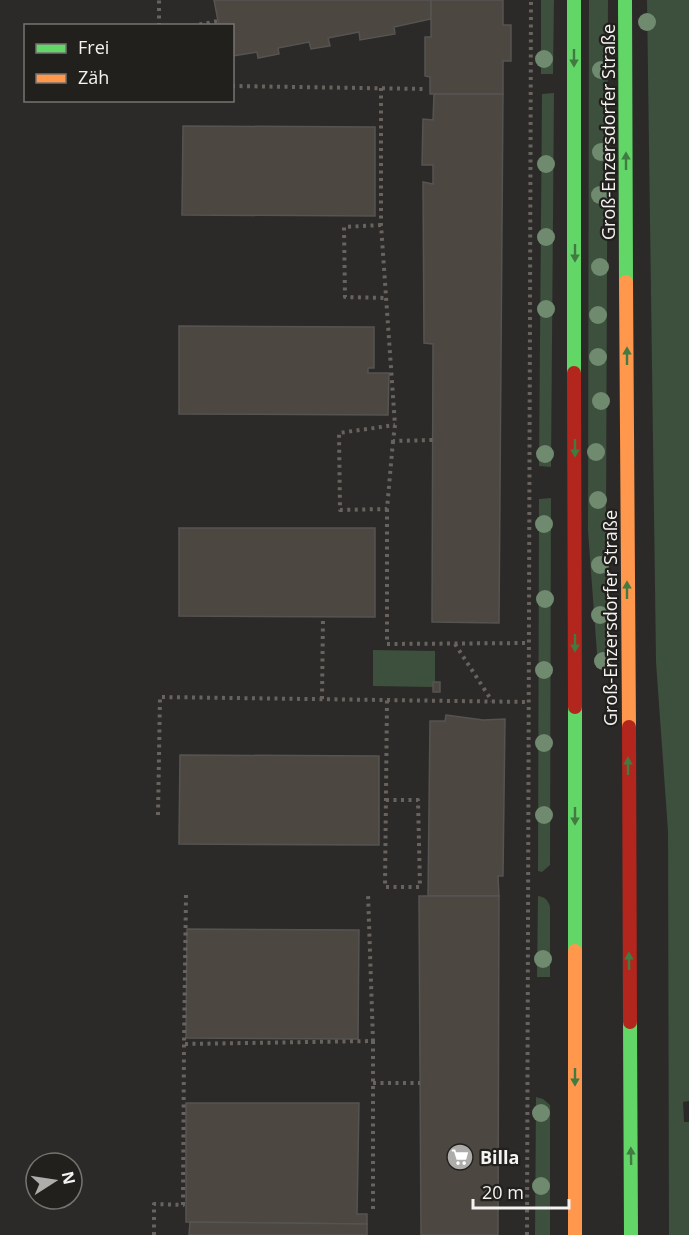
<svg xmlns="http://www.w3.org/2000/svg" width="689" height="1235" viewBox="0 0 689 1235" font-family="'Open Sans',sans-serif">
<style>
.green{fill:#3d4f3d}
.building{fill:#4c4741;stroke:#555452;stroke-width:1.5}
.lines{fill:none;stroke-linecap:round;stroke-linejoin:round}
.path{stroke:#68635e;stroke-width:4;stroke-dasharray:3 4.5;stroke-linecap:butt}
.fast{stroke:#63d668;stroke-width:14}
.slow{stroke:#ff974d;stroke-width:14}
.jam{stroke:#b3261e;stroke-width:14}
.tree{fill:#6f8a6e}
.oneway{fill:#427b42}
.labels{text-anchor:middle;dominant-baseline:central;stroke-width:4.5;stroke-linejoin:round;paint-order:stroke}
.street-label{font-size:18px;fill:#f5f3f1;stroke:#22201d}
.poi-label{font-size:18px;font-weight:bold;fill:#f5f3f1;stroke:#22201d;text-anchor:start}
</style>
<rect width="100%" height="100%" fill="#2b2a28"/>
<g class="green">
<path d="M541,0H554L553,74H541Z"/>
<path d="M589,0H608L606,529L609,666L598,667L588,531Z"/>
<path d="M647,0H689V1101L683,1102L684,1122H689V1235H669L668,831L656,662Z"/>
<path d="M554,93L551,467L539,466L542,94Z"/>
<path d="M551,498L550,865L542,872L538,871L539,499Z"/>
<path d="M373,650L435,651V682H433V687L373,686Z"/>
<path d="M538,896C545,897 548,900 550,907V977H537Z"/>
<path d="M536,1097L543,1099L550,1105V1235H535Z"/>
</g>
<g class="building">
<path d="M214,0H431V19L394,27L395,34L360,40L359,32L328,38L330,46L311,49L309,42L278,48L279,54L258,58L257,52L232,56V26H219Z"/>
<path d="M431,0H503V25H511V61H503V94H430V77L425,76V37H431Z"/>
<path d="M434,94H503L499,623L432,622L433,344L424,343L423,182L433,184V165H422L423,119L433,120Z"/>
<path d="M183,126L375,127V216L182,215Z"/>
<path d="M179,326L374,327V368H368V373H389L388,415L179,414Z"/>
<path d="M179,528H375V617L179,616Z"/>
<rect x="433" y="682" width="7" height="10"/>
<path d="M446,715L483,720L505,719L503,876H498L499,896H428L430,721H445Z"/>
<path d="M180,755L379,756V845L179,844Z"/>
<path d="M419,896H499L498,1235H421Z"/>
<path d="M187,929L359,930L358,1039L186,1038Z"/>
<path d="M186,1103H359L357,1214H367V1224L186,1222Z"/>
<path d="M190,1222L367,1224V1235H189Z"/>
</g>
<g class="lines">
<g class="path">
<path d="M159,26V0"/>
<path d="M192,26L218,21"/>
<path d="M232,86L426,89"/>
<path d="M381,88V225L395,425L393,441L433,440"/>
<path d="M381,225L344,227L345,297L386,298"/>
<path d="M393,441L387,509L340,510L339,433L395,425"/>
<path d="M387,509V644L529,643"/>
<path d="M455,644L492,701"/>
<path d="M322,699L323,617"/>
<path d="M386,800H418L420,887H385L387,700"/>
<path d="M158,815L160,697L529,702"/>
<path d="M186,895L184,1044L373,1041L368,893"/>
<path d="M373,1041V1210"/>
<path d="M373,1083H420"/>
<path d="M154,1235V1204L183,1205L184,1044"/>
<path d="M527,1235L531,0"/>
</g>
<g class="fast">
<path d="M574,0V373"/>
<path d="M625,0L626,282"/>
<path d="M575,707V951"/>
<path d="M630,1022L631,1235"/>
</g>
<g class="slow">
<path d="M626,282L629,727"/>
<path d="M575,951V1235"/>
</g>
<g class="jam">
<path d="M574,373L575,707"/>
<path d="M629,727L630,1022"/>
</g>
</g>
<g class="tree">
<circle cx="647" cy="22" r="9"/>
<circle cx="544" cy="59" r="9"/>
<circle cx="601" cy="70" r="9"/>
<circle cx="601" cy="152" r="9"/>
<circle cx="546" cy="164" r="9"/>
<circle cx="600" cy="195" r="9"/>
<circle cx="546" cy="237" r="9"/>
<circle cx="600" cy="267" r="9"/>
<circle cx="546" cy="309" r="9"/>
<circle cx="598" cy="315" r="9"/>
<circle cx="598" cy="357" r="9"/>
<circle cx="601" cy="401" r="9"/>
<circle cx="596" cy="452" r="9"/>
<circle cx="545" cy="454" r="9"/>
<circle cx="598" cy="500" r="9"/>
<circle cx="544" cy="524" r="9"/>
<circle cx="600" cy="565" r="9"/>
<circle cx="545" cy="599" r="9"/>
<circle cx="600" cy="615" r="9"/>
<circle cx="603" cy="661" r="9"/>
<circle cx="544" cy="670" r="9"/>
<circle cx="544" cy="743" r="9"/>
<circle cx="544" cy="815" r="9"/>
<circle cx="543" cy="959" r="9"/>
<circle cx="541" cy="1113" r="9"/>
<circle cx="541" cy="1186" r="9"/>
</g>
<defs><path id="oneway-solid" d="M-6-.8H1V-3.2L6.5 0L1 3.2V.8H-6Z" transform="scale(1.5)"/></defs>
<g class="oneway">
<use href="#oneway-solid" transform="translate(574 58) rotate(90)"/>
<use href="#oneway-solid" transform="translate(626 161) rotate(-90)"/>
<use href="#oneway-solid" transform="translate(575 253) rotate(90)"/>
<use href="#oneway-solid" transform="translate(627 356) rotate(-90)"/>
<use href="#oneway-solid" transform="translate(575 448) rotate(90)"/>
<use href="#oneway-solid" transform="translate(627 590) rotate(-90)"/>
<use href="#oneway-solid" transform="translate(575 643) rotate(90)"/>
<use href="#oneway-solid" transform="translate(628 766) rotate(-90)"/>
<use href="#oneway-solid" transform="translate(575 816) rotate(90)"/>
<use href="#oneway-solid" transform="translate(629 961) rotate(-91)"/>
<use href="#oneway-solid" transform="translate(575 1077) rotate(90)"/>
<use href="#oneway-solid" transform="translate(631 1156) rotate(-91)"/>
</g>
<defs>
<symbol id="supermarket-disc" viewBox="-11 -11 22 22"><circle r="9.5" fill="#aeadab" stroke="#22201d"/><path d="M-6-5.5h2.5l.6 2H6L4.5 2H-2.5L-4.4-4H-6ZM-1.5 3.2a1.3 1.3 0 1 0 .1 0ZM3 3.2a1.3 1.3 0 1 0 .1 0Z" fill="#fff"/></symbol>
</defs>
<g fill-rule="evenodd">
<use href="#supermarket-disc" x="445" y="1142" width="30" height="30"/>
</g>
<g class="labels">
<g class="street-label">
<text transform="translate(608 132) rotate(-90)">Groß-Enzersdorfer Straße</text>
<text transform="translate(610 618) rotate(-90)">Groß-Enzersdorfer Straße</text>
</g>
<g class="poi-label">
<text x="480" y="1157">Billa</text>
</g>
</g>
<rect x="24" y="24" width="210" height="78" fill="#22201d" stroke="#767472" stroke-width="1.5"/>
<rect x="36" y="44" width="30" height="9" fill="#63d668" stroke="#767472" stroke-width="1.5"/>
<text x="78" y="54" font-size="18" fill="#f5f3f1">Frei</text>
<rect x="36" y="74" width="30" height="9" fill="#ff974d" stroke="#767472" stroke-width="1.5"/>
<text x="78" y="84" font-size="18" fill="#f5f3f1">Zäh</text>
<g transform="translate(54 1181) rotate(78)"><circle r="28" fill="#22201d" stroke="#767472" stroke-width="1.5"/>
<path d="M0-4.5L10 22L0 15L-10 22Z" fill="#aeadab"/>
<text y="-9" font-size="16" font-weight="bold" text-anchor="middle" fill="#f5f3f1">N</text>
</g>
<path d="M473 1199v9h96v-9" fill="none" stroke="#f5f3f1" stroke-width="3"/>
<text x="482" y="1199" font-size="18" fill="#f5f3f1" stroke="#22201d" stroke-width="4.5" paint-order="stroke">20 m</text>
</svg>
